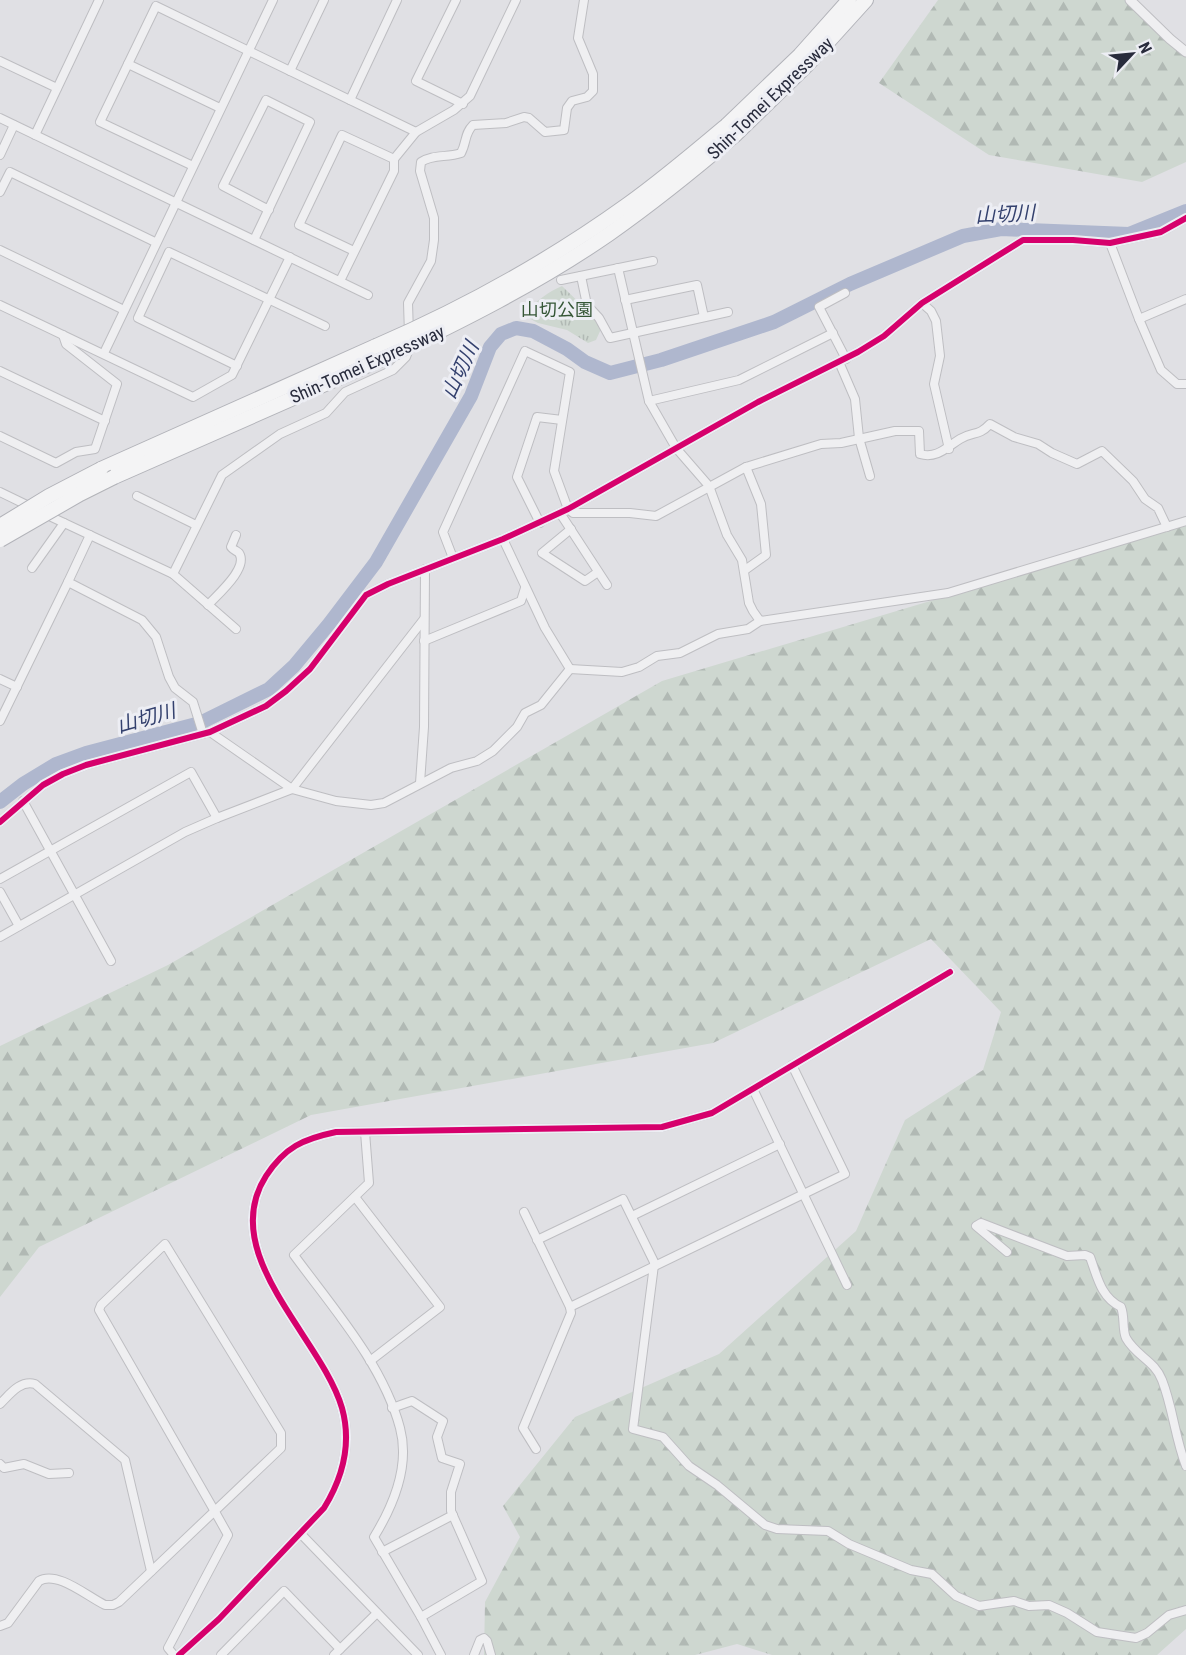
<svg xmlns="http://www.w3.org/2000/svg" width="1186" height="1655" viewBox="0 0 1186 1655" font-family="'Roboto Condensed','Noto Sans JP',sans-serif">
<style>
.forest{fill:url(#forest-firs)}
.park{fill:url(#park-tufts)}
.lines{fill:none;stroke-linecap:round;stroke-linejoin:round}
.river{stroke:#afb7ce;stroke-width:14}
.minor-casing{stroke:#bebec2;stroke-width:10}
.tertiary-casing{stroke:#bebec2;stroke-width:11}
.motorway-casing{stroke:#b2b3b9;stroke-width:16}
.minor{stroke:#efeff1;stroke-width:8}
.tertiary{stroke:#efeff1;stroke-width:9}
.motorway{stroke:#f4f4f5;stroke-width:14}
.motorway-bridge-casing{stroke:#b2b3b9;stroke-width:16;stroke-linecap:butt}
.motorway-bridge{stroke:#f4f4f5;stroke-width:14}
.cycleway-casing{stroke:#edeef4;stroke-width:10}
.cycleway{stroke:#d6006c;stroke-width:6}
.labels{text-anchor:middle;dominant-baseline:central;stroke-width:6;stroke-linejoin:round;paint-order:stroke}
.street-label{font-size:18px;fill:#282b3c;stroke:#edeef4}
.park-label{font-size:18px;fill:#365737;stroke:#edeef4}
.water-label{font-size:20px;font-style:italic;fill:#34416e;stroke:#edeef4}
</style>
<defs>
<pattern id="forest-firs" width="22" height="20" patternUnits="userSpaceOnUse" patternTransform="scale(1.5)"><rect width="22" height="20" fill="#ced7d0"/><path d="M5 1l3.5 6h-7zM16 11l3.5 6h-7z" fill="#b1b9b4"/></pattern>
<pattern id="park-tufts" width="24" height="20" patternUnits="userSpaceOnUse" patternTransform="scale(1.5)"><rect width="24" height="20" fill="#ced7d0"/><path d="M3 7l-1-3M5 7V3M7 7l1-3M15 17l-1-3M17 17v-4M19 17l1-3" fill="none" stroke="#b1b9b4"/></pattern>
</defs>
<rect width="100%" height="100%" fill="#e0e0e4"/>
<g class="forest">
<path d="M938,0H1126L1186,52V162L1142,182L989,155L879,83Z"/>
<path d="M1186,516V1629L1157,1655H772L737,1644L695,1655H484L485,1602L520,1537L503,1506L575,1417L719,1354L856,1231L905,1120L983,1070L1001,1012L931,939L713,1043L311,1115L39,1247L0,1297V1046L168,965L662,681L1037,569Z"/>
</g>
<path class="park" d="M562,286L594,317L601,329L596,340L588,343L567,330L538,323L525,316L526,309C539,301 547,292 562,286Z"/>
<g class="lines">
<path class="river" d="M0,802L23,784L56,764L86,753L200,723L269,689L294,666L329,624L376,562L471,396L490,347L501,334L516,328L533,331L567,349L585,362L610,373L661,360L774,322L850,284L963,236L1001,229L1129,234L1186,211"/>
<defs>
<g id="minor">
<path d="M456,0L416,81L463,104"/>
<path d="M0,61L57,88"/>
<path d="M128,64L220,108"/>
<path d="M290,71L324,0"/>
<path d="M350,100L397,0"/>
<path d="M0,118L368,295"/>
<path d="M35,135L99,0"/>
<path d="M0,155L14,125"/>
<path d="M193,166L100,122L156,6L416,132"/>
<path d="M0,192L10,172L155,242"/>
<path d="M254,240L310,122L266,100L223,186L269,210"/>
<path d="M1110,243L1139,319L1161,370L1177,384H1186"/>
<path d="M0,250L124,310"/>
<path d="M354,251L299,225L342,135L394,159"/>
<path d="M618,268L649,401L676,448L709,486L727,535L742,560L749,603L753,611L760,621"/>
<path d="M581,276L587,305L599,318L610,338L728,312"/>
<path d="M561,280L653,261"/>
<path d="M340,281L394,171V159L416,132L454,110L470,96L516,0"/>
<path d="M845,293L819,307L846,359"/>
<path d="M625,300L697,285L704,317"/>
<path d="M922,303L931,311L936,321L940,356L934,384L949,449"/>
<path d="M0,305L193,397L232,375L290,257"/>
<path d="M1139,319L1186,299"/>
<path d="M409,334L408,303L431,261L434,240V218L420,171L421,162C433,154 447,158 461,153C467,142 464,134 473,125L506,123L524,117L529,118L545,132L564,130L567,108L572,101L587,97L593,91V74L578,38L584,0"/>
<path d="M104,353L273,0"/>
<path d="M839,362L855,399L859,438L870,476"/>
<path d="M237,366L138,318L169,252L325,326"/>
<path d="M0,371L105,421"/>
<path d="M649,401L739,380L833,333"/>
<path d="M0,436L56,463L76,452L95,449L117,384L66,344L63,335"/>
<path d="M0,492L31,507"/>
<path d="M137,496L196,525"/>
<path d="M560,513L607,585"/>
<path d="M45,514L173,574L236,629"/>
<path d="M540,523L517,477L537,417L562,420"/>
<path d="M571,529L542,553L585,581L598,572"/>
<path d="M90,535L68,582L142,620L156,637L169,677L175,688L193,702L203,734"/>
<path d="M503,539L545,628L570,669"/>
<path d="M453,558L443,532L525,351L570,372L554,471L568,509L573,513H630L656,516L746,467L821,444L841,443L895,431H919L920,454C937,459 947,447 960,439C973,431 978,437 990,424L1014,437L1038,444L1052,453L1077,464L1102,451L1133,481L1145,499L1158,508L1167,527"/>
<path d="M32,568L64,523"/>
<path d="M745,570L766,555L761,504L746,467"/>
<path d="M173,574L222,475L280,434L326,413L345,392L393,370L406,357L410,346"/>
<path d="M208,605C217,595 249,568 239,553C238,552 231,548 231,547L236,535"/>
<path d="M424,641L521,601L525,588"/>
<path d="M570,669L622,672L639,667L657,656L680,653L718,634L748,629L760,621L948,593L1186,521"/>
<path d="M0,679L17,687"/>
<path d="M0,721L68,582"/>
<path d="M210,732L292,789L336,801L371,805L384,803L451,768L477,761L493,751L517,727L525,713L541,705L570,669"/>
<path d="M420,783L424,727L425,569"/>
<path d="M23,801L111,961"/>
<path d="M0,822L43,785L63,774L86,765L210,732L266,706L286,691L310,669L366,595L388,584L503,539L568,509L758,402L858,352L884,336L922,303L1023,240H1073L1110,243L1161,232L1186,218"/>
<path d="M0,879L191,772L217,818"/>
<path d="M0,892L19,926"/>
<path d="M0,937L185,832L217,818L292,789L424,619"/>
<path d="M753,1089L847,1285"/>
<path d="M365,1132L369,1183L294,1255C332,1307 383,1364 400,1428C410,1465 393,1506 374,1537L421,1617L441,1655"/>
<path d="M355,1197L440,1307L370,1361"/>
<path d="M524,1212L570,1307L571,1313L523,1428L536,1449"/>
<path d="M632,1216L780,1144"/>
<path d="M537,1240L623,1199L655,1264"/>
<path d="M1007,1252L976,1226L981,1223L1067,1256L1085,1255L1090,1257C1097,1276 1101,1298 1121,1307C1125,1317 1122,1329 1126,1338C1136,1356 1155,1361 1162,1380C1173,1408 1175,1438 1186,1466"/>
<path d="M654,1265L633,1429L663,1437L689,1466L717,1485L765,1525L777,1529L828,1531L849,1544L911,1570L932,1574L956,1596L979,1606L1014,1601L1029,1606L1049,1605L1067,1613L1097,1632L1136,1638L1147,1633L1169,1615L1186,1610"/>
<path d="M570,1307L845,1174L792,1065"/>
<path d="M0,1404C10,1394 20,1380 35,1384L125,1460L151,1571"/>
<path d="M392,1408L412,1401L443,1421L437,1437L442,1458L460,1464L451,1492V1511L482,1581L421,1617"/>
<path d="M0,1464L4,1468L24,1464L49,1474L69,1473"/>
<path d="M301,1534L418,1655"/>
<path d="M382,1552L453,1515"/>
<path d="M0,1626L8,1623L39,1581C57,1570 88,1597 105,1605H113L119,1602L281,1448V1433L165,1244L101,1305L99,1310L214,1510L228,1535L168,1648L174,1655"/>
<path d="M179,1655L219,1619L324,1508C343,1477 352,1444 342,1408C322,1338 216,1254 266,1176C285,1147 303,1139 336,1132L662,1127L712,1113L950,972"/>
<path d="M221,1655L284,1591L340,1649"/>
<path d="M334,1655L377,1613"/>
<path d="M474,1655L480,1640L484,1638L487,1641L491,1655"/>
</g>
<path id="tertiary" d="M1130,0L1170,39L1186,52"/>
<g id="motorway">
<path d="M727,125L800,55L849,0"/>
<path d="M735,135L809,63L866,0"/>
<path d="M101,469L376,346"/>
<path d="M114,477L382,359"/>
</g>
</defs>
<use href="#minor" class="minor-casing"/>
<use href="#tertiary" class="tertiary-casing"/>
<use href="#motorway" class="motorway-casing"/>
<use href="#minor" class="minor"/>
<use href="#tertiary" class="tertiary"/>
<use href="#motorway" class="motorway"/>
<defs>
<g id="motorway-bridge">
<path d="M376,346C464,308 549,261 627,205C662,180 695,152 727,125"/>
<path d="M382,359C460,322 538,283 609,234C653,203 694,170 735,135"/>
<path d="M0,526L49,496L101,469"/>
<path d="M0,540L80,494L114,477"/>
</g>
</defs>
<use href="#motorway-bridge" class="motorway-bridge-casing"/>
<use href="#motorway-bridge" class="motorway-bridge"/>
<defs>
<g id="cycleway">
<path d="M0,822L43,785L63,774L86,765L210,732L266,706L286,691L310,669L366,595L388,584L503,539L568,509L758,402L858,352L884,336L922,303L1023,240H1073L1110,243L1161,232L1186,218"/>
<path d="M179,1655L219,1619L324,1508C343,1477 352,1444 342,1408C322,1338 216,1254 266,1176C285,1147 303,1139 336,1132L662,1127L712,1113L950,972"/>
</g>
</defs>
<use href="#cycleway" class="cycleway-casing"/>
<use href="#cycleway" class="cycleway"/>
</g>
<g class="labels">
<g class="street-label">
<text transform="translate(770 98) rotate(-44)">Shin-Tomei Expressway</text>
<text transform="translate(367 364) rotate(-24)">Shin-Tomei Expressway</text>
</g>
<g class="park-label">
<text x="557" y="309">山切公園</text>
</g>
<g class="water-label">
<text transform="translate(1005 214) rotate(-3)">山切川</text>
<text transform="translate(460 370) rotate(-65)">山切川</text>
<text transform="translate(146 718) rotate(-16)">山切川</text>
</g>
</g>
<g transform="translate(1132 54) rotate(64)" stroke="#edeef4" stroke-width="4.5" paint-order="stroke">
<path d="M0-4.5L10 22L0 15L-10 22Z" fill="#282b3c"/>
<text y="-9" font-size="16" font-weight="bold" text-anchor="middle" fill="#282b3c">N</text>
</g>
</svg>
